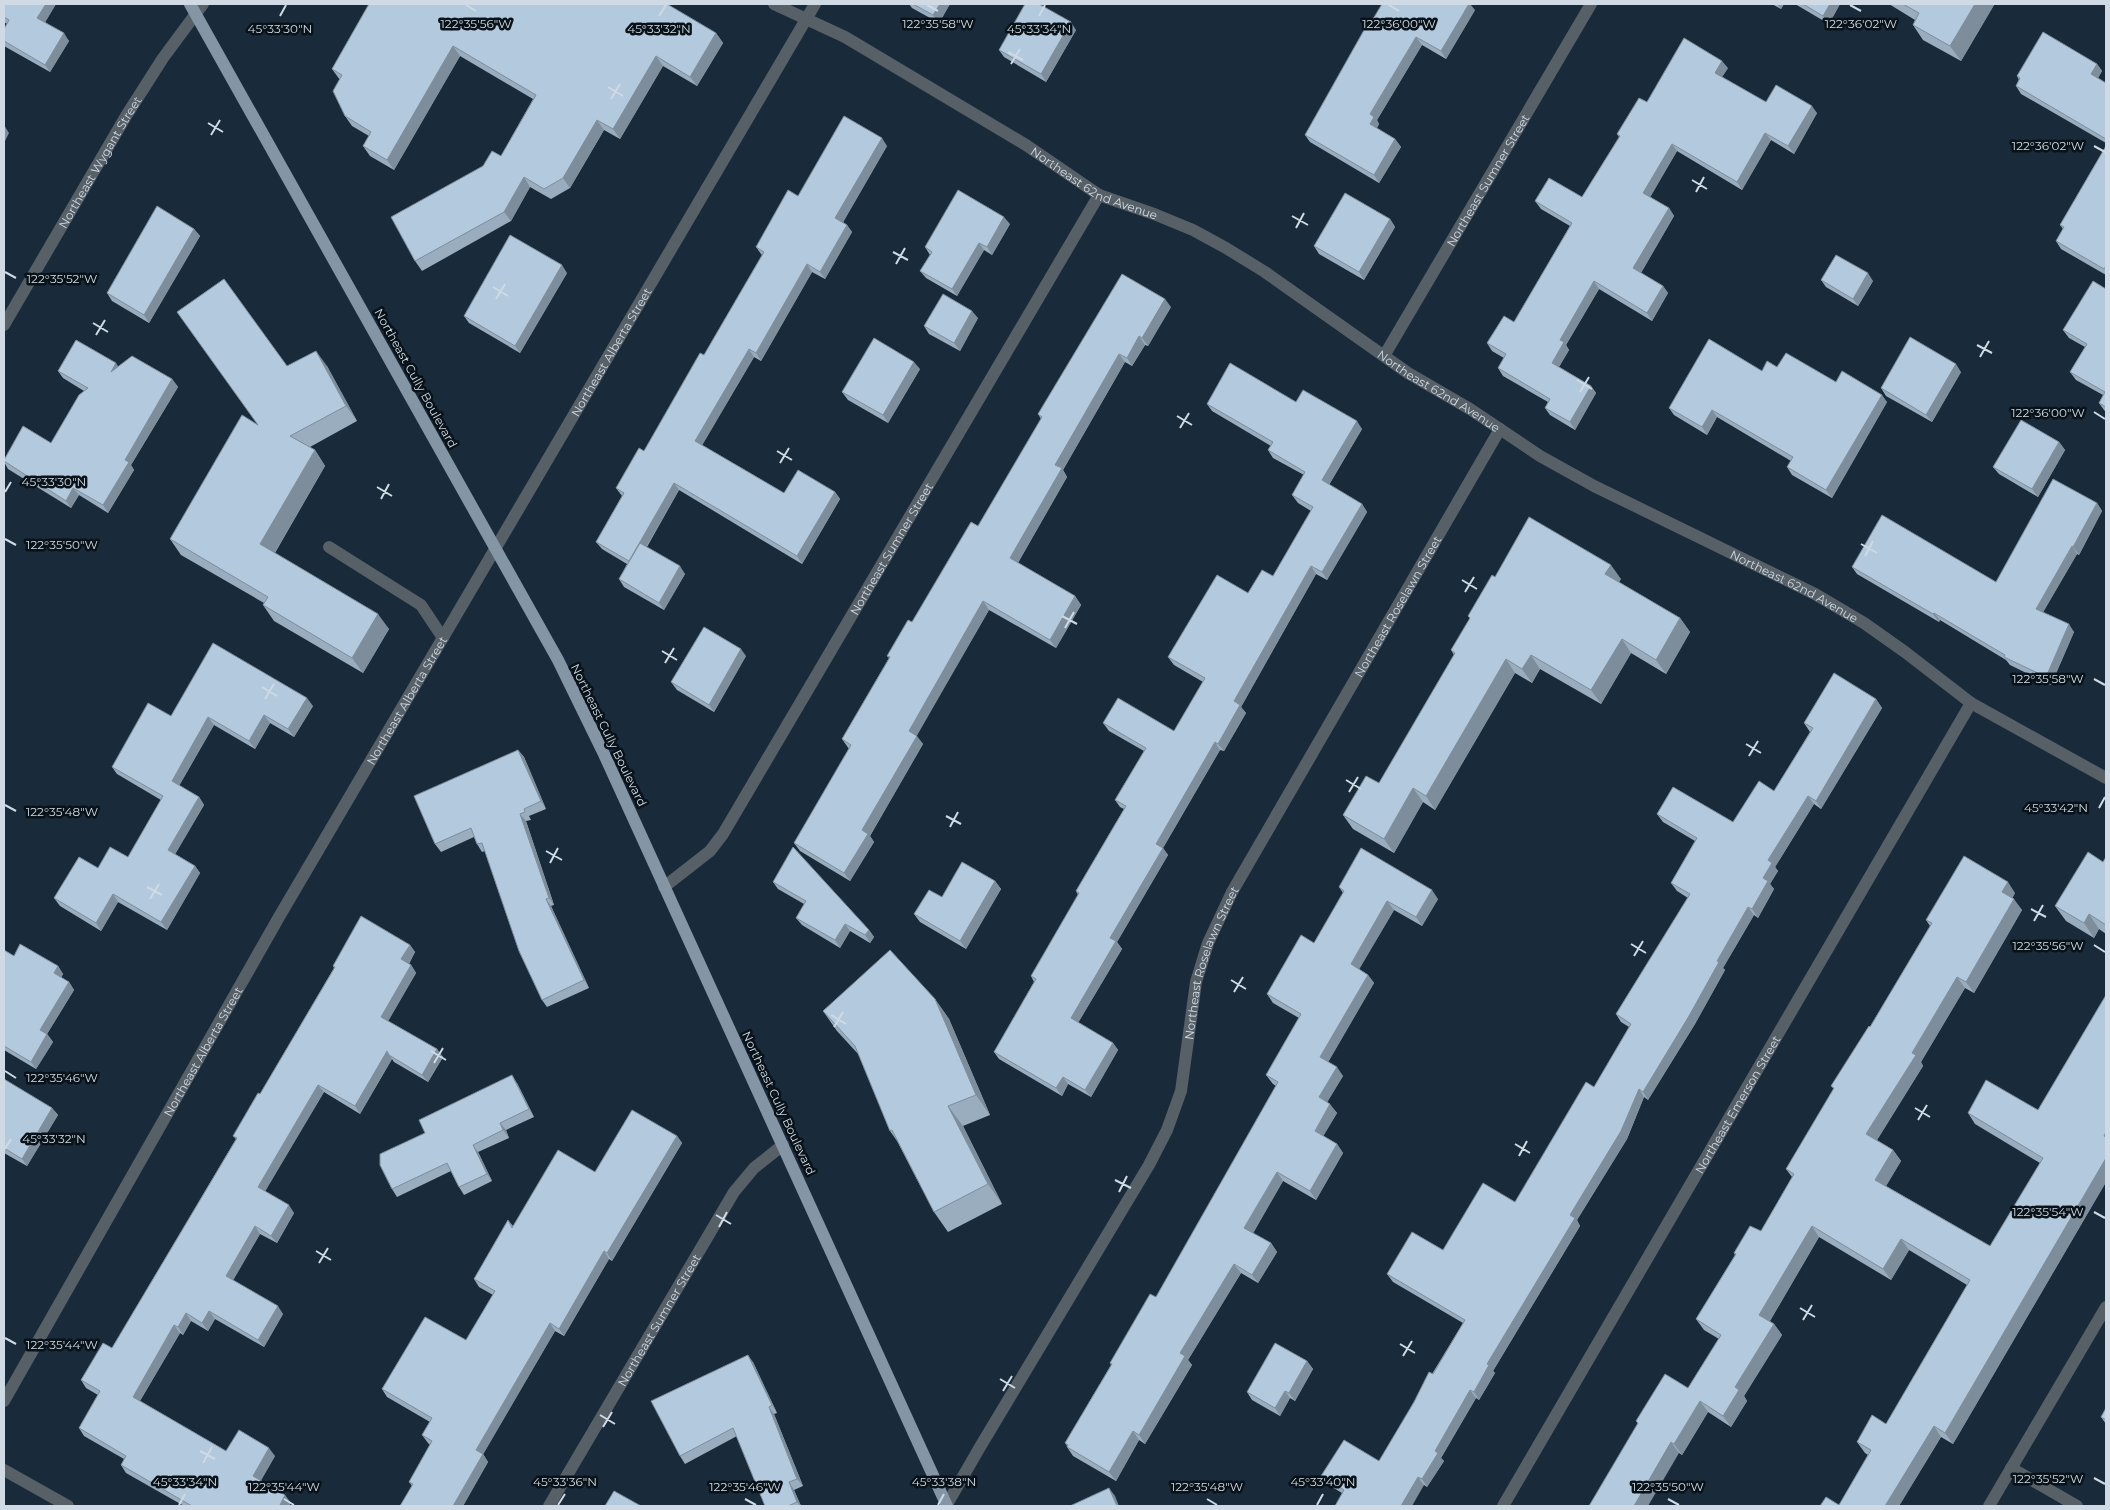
<svg xmlns="http://www.w3.org/2000/svg" width="2110" height="1510" viewBox="0 0 2110 1510" font-family="Montserrat,sans-serif">
<style>
.lines{fill:none;stroke-linecap:round;stroke-linejoin:round}
.minor{stroke:#575f67;stroke-width:12}
.major{stroke:#8495a6;stroke-width:12}
.wall{fill:#9aadbe}
.shaded-wall{fill:#7d8d9b}
.building{fill:#b3c9dd;stroke:#7d8d9b}
.ticks{fill:none;stroke:#cfdae4;stroke-width:2}
.labels{text-anchor:middle;dominant-baseline:central;stroke-width:5;stroke-linejoin:round;paint-order:stroke}
.street-label{font-size:12px;fill:#cfdae4;stroke:#0a1219}
.ticks-label{font-size:12px;text-anchor:middle;fill:#cfdae4;stroke:#0a1219;stroke-width:5;stroke-linejoin:round;paint-order:stroke}
</style>
<rect width="100%" height="100%" fill="#192a3a"/>
<g class="lines">
<g class="minor">
<path id="s1" d="M774,4L845,37L1026,145L1099,195L1154,214L1193,230L1226,248L1265,272L1408,373L1470,409L1540,456L1594,486L1815,594L1864,623L1905,652L1971,703L2106,778"/>
<path id="s2" d="M4,325L126,116L163,58L203,4"/>
<path id="s3" d="M1384,356L1591,4"/>
<path d="M329,547L421,605L443,638"/>
<path id="s4" d="M664,887L710,851L723,834L1099,195"/>
<path id="s5" d="M4,1401L279,917L815,4"/>
<path d="M2011,1468L2077,1506"/>
<path d="M4,1470L68,1506"/>
<path id="s6" d="M549,1506L734,1192L754,1168L783,1145"/>
<path id="s7" d="M946,1506L980,1447L1149,1165L1167,1130L1181,1091L1196,982L1208,943L1232,892L1500,429"/>
<path id="s8" d="M1503,1506L1971,703"/>
<path d="M1989,1506L2106,1307"/>
</g>
<path class="major" d="M190,4L558,660L603,752L947,1506"/>
</g>
<g class="wall">
<path d="M4,4H56L45,22L69,41L50,72L4,46V29L7,24L4,22Z"/>
<path d="M369,4L716,33L723,43L697,86L663,66L620,139L604,130L570,188L551,199L530,187L511,221L422,271L415,261L483,166L501,156L533,99L460,56L394,170L370,156L363,146L369,136L352,126L345,116L340,80L332,69Z"/>
<path d="M909,4H950L939,23L912,8Z"/>
<path d="M1772,4H1784L1781,9Z"/>
<path d="M1795,4H1840L1829,24Z"/>
<path d="M1889,4H1993L1994,5L1961,61L1923,40L1913,25L1915,20Z"/>
<path d="M1475,10L1446,59L1422,45L1377,120L1379,124L1377,128L1395,139L1401,147L1379,183L1310,142L1305,135L1370,24Z"/>
<path d="M1076,30L1046,82L1004,57L999,50Z"/>
<path d="M2097,64L2102,71L2098,78L2106,83V143L2021,94L2016,86L2019,80L2017,76Z"/>
<path d="M1728,68L1722,77L1766,102L1817,113L1794,154L1771,140L1742,190L1677,151L1650,197L1669,208L1674,216L1641,273L1663,286L1668,293L1652,321L1599,289L1566,345L1569,350L1559,367L1591,386L1596,393L1575,430L1550,415L1545,408L1548,402L1503,376L1498,368L1504,358L1492,351L1487,343L1514,322L1570,226L1541,209L1535,201L1582,197L1619,137L1617,134L1647,102Z"/>
<path d="M887,146L843,222L847,225L852,232L825,279L812,272L761,361L754,357L702,445L784,493L835,492L840,499L802,564L679,490L647,547L685,574L664,610L624,587L619,579L627,564L602,549L596,542L622,496L616,488L644,451L704,355L762,255L761,254L756,247L798,196Z"/>
<path d="M2106,146V275L2061,249L2056,241L2063,229L2060,225Z"/>
<path d="M1390,219L1395,227L1364,280L1319,254L1314,246Z"/>
<path d="M1010,224L992,255L984,250L957,296L926,278L920,271L930,255L925,247Z"/>
<path d="M194,229L200,236L149,323L112,301L107,293Z"/>
<path d="M567,273L520,353L469,323L464,316Z"/>
<path d="M1821,280L1873,281L1858,306L1826,287Z"/>
<path d="M2106,289V412L2104,410L2099,403L2103,395L2076,380L2070,372L2085,347L2069,338L2063,330Z"/>
<path d="M1171,307L1148,346L1145,345L1132,366L1125,362L1063,470L1067,477L1018,563L1075,596L1081,605L1056,648L989,610L916,736L923,744L870,836L874,842L850,881L800,851L794,843L849,749L842,739L889,658L887,656L912,622L978,526L1041,419L1038,414Z"/>
<path d="M978,318L960,351L929,334L924,326Z"/>
<path d="M118,366L172,379L178,387L131,465L134,470L108,513L79,495L71,508L8,469L4,462V460L51,443L84,391L63,378L58,371Z"/>
<path d="M287,366H327L357,421L310,447L315,450L325,466L275,553L389,629L363,673L274,621L263,605L264,603L181,555L170,539L257,424Z"/>
<path d="M1777,367L1836,382L1887,402L1832,498L1792,475L1787,467L1791,461L1717,417L1707,435L1674,415L1669,408L1762,371Z"/>
<path d="M920,369L888,423L848,400L842,392Z"/>
<path d="M1961,372L1932,422L1886,396L1881,388Z"/>
<path d="M1296,402L1362,429L1329,485L1362,504L1367,512L1327,580L1316,574L1241,707L1246,713L1224,751L1220,750L1163,848L1168,855L1117,942L1122,949L1078,1023L1113,1043L1118,1050L1091,1097L1068,1084L1062,1096L999,1059L994,1052L1034,982L1031,976L1078,895L1076,891L1124,809L1120,807L1115,800L1144,751L1109,731L1103,723L1174,731L1203,682L1174,665L1168,657L1248,593L1273,576L1311,511L1298,503L1292,495L1304,475L1273,458L1268,450L1271,446L1212,411L1207,404Z"/>
<path d="M2059,442L2065,450L2038,497L1999,474L1993,467Z"/>
<path d="M2097,503L2102,511L2079,555L2077,554L2043,612L2074,632L2051,685L2010,665L2006,660L1940,620L1939,622L1857,574L1852,567L1996,582Z"/>
<path d="M1621,579L1619,582L1680,618L1690,632L1666,674L1631,653L1601,704L1540,669L1532,683L1515,673L1435,810L1423,802L1394,853L1353,829L1343,815L1379,783L1454,655L1451,650L1470,619L1468,616Z"/>
<path d="M746,656L714,712L677,690L671,682Z"/>
<path d="M1876,699L1882,708L1821,809L1814,804L1775,867L1778,871L1770,884L1774,889L1758,918L1754,915L1723,968L1725,970L1695,1024L1648,1100L1644,1097L1627,1139L1577,1220L1580,1226L1493,1371L1495,1373L1479,1400L1476,1398L1441,1458L1444,1461L1427,1487L1424,1485L1342,1493L1327,1484L1321,1476L1379,1461L1463,1323L1393,1282L1387,1274L1443,1250L1515,1202L1594,1087L1629,1027L1621,1022L1616,1014L1688,898L1677,891L1671,883L1695,841L1663,822L1657,814L1733,822L1774,791L1810,732L1804,723Z"/>
<path d="M313,706L294,737L270,723L255,749L214,725L179,786L199,797L204,805L175,854L195,866L200,873L167,930L118,902L101,931L60,906L54,898L98,868L128,857L161,800L117,774L112,767L171,716Z"/>
<path d="M518,750L524,757L546,809L529,816L531,820L526,821L554,905L551,906L589,988L547,1007L542,1000L485,851L482,852L477,844L474,837L441,852L435,844Z"/>
<path d="M2106,857V934L2099,929L2094,938L2066,921L2055,906L2103,862Z"/>
<path d="M995,881L1001,889L966,949L920,922L914,914L942,897Z"/>
<path d="M773,882L869,930L874,937L870,943L850,931L840,948L802,925L796,918L804,904L778,889Z"/>
<path d="M1339,887L1438,899L1422,926L1394,910L1359,969L1368,975L1374,983L1328,1062L1343,1076L1327,1102L1337,1113L1323,1136L1337,1144L1343,1153L1316,1200L1283,1181L1253,1233L1271,1243L1277,1252L1258,1283L1241,1273L1188,1360L1192,1365L1145,1444L1139,1440L1116,1481L1073,1456L1067,1447V1446L1065,1443L1111,1365L1110,1363L1156,1297L1276,1086L1273,1084L1266,1075L1299,1018L1273,1003L1267,994L1314,943L1343,893Z"/>
<path d="M2015,893L2012,898L2022,910L1974,993L1965,988L1921,1062L1923,1066L1877,1140L1893,1150L1901,1161L1886,1186L1990,1246L2040,1163L1975,1124L1968,1113L2038,1110L2106,995V1182L1953,1444L1941,1437L1899,1506H1820L1839,1505L1868,1455L1865,1453L1857,1442L1886,1424L1967,1285L1909,1250L1891,1280L1819,1237L1770,1321L1774,1324L1782,1335L1744,1396L1747,1401L1731,1427L1708,1412L1682,1455L1679,1453L1638,1424L1636,1421L1688,1388L1719,1339L1704,1330L1696,1319L1735,1255L1734,1253L1761,1231L1792,1177L1786,1169L1834,1089L1831,1086L1870,1027L1930,926L1926,920Z"/>
<path d="M410,945L415,952L409,964L411,965L416,973L388,1021L437,1049L443,1057L428,1082L394,1062L392,1059L360,1114L324,1092L265,1191L294,1213L277,1243L260,1234L233,1280L283,1314L264,1347L215,1319L208,1331L191,1321L183,1335L180,1333L140,1401L226,1451L275,1456L261,1480L291,1503L289,1506H184L126,1473L121,1465L124,1459L84,1436L79,1428L98,1395L86,1388L81,1380L112,1348L236,1139L233,1136L260,1094L334,968L333,966Z"/>
<path d="M4,950L14,956L58,966L63,974L61,978L69,982L74,990L47,1034L53,1042L36,1069L4,1050Z"/>
<path d="M935,999L949,1019L990,1115L963,1126L1002,1204L948,1232L934,1212L897,1141L890,1131L859,1055L837,1031L823,1011Z"/>
<path d="M4,1080L52,1108L58,1115L27,1166L4,1153Z"/>
<path d="M517,1083L534,1117L506,1130L509,1138L478,1152L492,1181L464,1195L459,1187L451,1171L397,1197L392,1189L425,1133Z"/>
<path d="M677,1136L682,1143L612,1261L609,1259L564,1336L555,1331L483,1454L488,1462L463,1506H400L412,1486L409,1482L430,1445L428,1443L422,1435L430,1422L387,1397L382,1389L466,1340L493,1295L479,1287L474,1279L508,1220L513,1226L595,1172Z"/>
<path d="M1307,1361L1313,1369L1295,1401L1290,1398L1280,1416L1252,1400L1247,1392Z"/>
<path d="M753,1362L777,1413L774,1414L803,1486L794,1490L801,1506H765L737,1436L685,1464L680,1456Z"/>
<path d="M2106,1408V1424L2101,1417Z"/>
</g>
<g class="shaded-wall">
<path d="M46,4H56L43,26L37,18Z"/>
<path d="M940,4H950L939,23L933,15Z"/>
<path d="M1469,4H1470L1475,10L1446,59L1441,51Z"/>
<path d="M1777,4H1784L1781,9Z"/>
<path d="M1830,4H1840L1829,24L1823,16Z"/>
<path d="M1975,4H1993L1994,5L1961,61L1950,46Z"/>
<path d="M1071,22L1076,30L1046,82L1041,74Z"/>
<path d="M64,33L69,41L50,72L45,65Z"/>
<path d="M716,33L723,43L697,86L690,77Z"/>
<path d="M1416,37L1422,45L1377,120L1379,124L1375,132L1370,124V114Z"/>
<path d="M453,46L460,56L394,170L387,160Z"/>
<path d="M656,56L663,66L620,139L613,129Z"/>
<path d="M1722,61L1728,68L1720,80L1715,73Z"/>
<path d="M2097,64L2102,71L2096,82L2091,74Z"/>
<path d="M1812,106L1817,113L1794,154L1788,146Z"/>
<path d="M597,120L604,130L570,188L563,178Z"/>
<path d="M4,125L9,133L4,143Z"/>
<path d="M1765,133L1771,140L1742,190L1737,182Z"/>
<path d="M882,138L887,146L841,226L835,218Z"/>
<path d="M1395,139L1401,147L1379,183L1374,175Z"/>
<path d="M1672,144L1677,151L1648,201L1643,193Z"/>
<path d="M524,177L530,187L511,221L504,212Z"/>
<path d="M1669,208L1674,216L1639,276L1633,268Z"/>
<path d="M1004,217L1010,224L992,255L987,247Z"/>
<path d="M1390,219L1395,227L1364,280L1359,272Z"/>
<path d="M847,225L852,232L825,279L820,272Z"/>
<path d="M194,229L200,236L149,323L144,315Z"/>
<path d="M979,243L984,250L957,296L952,289Z"/>
<path d="M807,264L812,272L761,361L756,353Z"/>
<path d="M562,265L567,273L520,353L515,346Z"/>
<path d="M1868,273L1873,281L1858,306L1853,299Z"/>
<path d="M1594,281L1599,289L1566,345L1569,350L1557,370L1552,363L1560,340Z"/>
<path d="M1663,286L1668,293L1652,321L1647,313Z"/>
<path d="M1165,299L1171,307L1148,346L1142,338Z"/>
<path d="M972,311L978,318L960,351L954,343Z"/>
<path d="M1139,336L1145,345L1132,366L1127,358Z"/>
<path d="M749,349L754,357L700,449L695,441Z"/>
<path d="M316,351L327,366L357,421L346,406Z"/>
<path d="M1119,354L1125,362L1063,470L1067,477L1016,566L1010,558L1055,465Z"/>
<path d="M914,362L920,369L888,423L883,415Z"/>
<path d="M116,363L121,371L111,372Z"/>
<path d="M1956,364L1961,372L1932,422L1926,415Z"/>
<path d="M172,379L178,387L131,465L134,470L108,513L103,505L125,460Z"/>
<path d="M1591,386L1596,393L1575,430L1570,422Z"/>
<path d="M1882,395L1887,402L1832,498L1826,490Z"/>
<path d="M1712,410L1717,417L1707,435L1702,427Z"/>
<path d="M1357,421L1362,429L1327,488L1322,480Z"/>
<path d="M2059,442L2065,450L2038,497L2032,489Z"/>
<path d="M315,450L325,466L271,559L260,544Z"/>
<path d="M674,483L679,490L634,568L629,561Z"/>
<path d="M73,488L79,495L71,508L66,501Z"/>
<path d="M835,492L840,499L802,564L797,556Z"/>
<path d="M2097,503L2102,511L2079,555L2073,547Z"/>
<path d="M1362,504L1367,512L1327,580L1322,572Z"/>
<path d="M2072,546L2077,554L2041,616L2036,609Z"/>
<path d="M1611,565L1621,579L1615,588L1605,574Z"/>
<path d="M680,566L685,574L664,610L659,603Z"/>
<path d="M1311,566L1316,574L1241,707L1246,713L1224,751L1218,744L1234,701Z"/>
<path d="M1075,596L1081,605L1056,648L1050,640Z"/>
<path d="M983,601L989,610L915,739L909,731Z"/>
<path d="M1934,613L1940,620L1939,622L1933,614Z"/>
<path d="M378,614L389,629L363,673L352,658Z"/>
<path d="M1680,618L1690,632L1666,674L1656,660Z"/>
<path d="M2069,624L2074,632L2051,685L2046,677Z"/>
<path d="M1622,639L1631,653L1601,704L1591,690Z"/>
<path d="M741,649L746,656L714,712L709,705Z"/>
<path d="M1531,655L1540,669L1532,683L1522,669Z"/>
<path d="M1506,659L1515,673L1435,810L1426,796Z"/>
<path d="M307,698L313,706L294,737L288,729Z"/>
<path d="M1876,699L1882,708L1821,809L1816,801Z"/>
<path d="M264,715L270,723L255,749L249,741Z"/>
<path d="M208,717L214,725L177,789L172,781Z"/>
<path d="M917,736L923,744L870,836L874,842L850,881L844,873L862,830Z"/>
<path d="M1215,742L1220,750L1163,848L1168,855L1117,942L1122,949L1076,1026L1071,1018L1110,938L1156,844Z"/>
<path d="M518,750L524,757L546,809L541,801Z"/>
<path d="M1413,788L1423,802L1394,853L1384,839Z"/>
<path d="M1808,796L1814,804L1775,867L1778,871L1770,884L1774,889L1758,918L1752,909L1763,878L1768,860Z"/>
<path d="M199,797L204,805L173,858L168,850Z"/>
<path d="M520,814L526,821L554,905L549,898Z"/>
<path d="M195,866L200,873L167,930L161,922Z"/>
<path d="M995,881L1001,889L966,949L960,941Z"/>
<path d="M2008,882L2015,893L2010,903L2002,892Z"/>
<path d="M1432,890L1438,899L1422,926L1416,917Z"/>
<path d="M113,894L118,902L101,931L96,923Z"/>
<path d="M546,899L551,906L589,988L584,980Z"/>
<path d="M2014,899L2022,910L1974,993L1966,982Z"/>
<path d="M1387,901L1394,910L1357,973L1351,964Z"/>
<path d="M1748,907L1754,915L1723,968L1725,970L1695,1024L1648,1100L1643,1092Z"/>
<path d="M2089,914L2099,929L2094,938L2084,923Z"/>
<path d="M845,924L850,931L840,948L835,940Z"/>
<path d="M869,930L874,937L870,943L865,935Z"/>
<path d="M410,945L415,952L407,967L401,959Z"/>
<path d="M411,965L416,973L386,1025L381,1017Z"/>
<path d="M58,966L63,974L59,981L54,973Z"/>
<path d="M1368,975L1374,983L1326,1066L1320,1057Z"/>
<path d="M1957,977L1965,988L1921,1062L1923,1066L1874,1145L1866,1134L1912,1053Z"/>
<path d="M69,982L74,990L47,1034L53,1042L36,1069L31,1062L40,1030Z"/>
<path d="M935,999L949,1019L990,1115L976,1095Z"/>
<path d="M1113,1043L1118,1050L1091,1097L1085,1090Z"/>
<path d="M437,1049L443,1057L428,1082L422,1075Z"/>
<path d="M387,1051L392,1059L360,1114L355,1106Z"/>
<path d="M1337,1067L1343,1076L1325,1106L1319,1097Z"/>
<path d="M512,1075L517,1083L534,1117L529,1109Z"/>
<path d="M1063,1077L1068,1084L1062,1096L1056,1088Z"/>
<path d="M318,1085L324,1092L263,1195L258,1187Z"/>
<path d="M1639,1089L1644,1097L1627,1139L1577,1220L1580,1226L1493,1371L1495,1373L1479,1400L1474,1392L1487,1364Z"/>
<path d="M1330,1104L1337,1113L1321,1140L1315,1131Z"/>
<path d="M948,1106L963,1126L1002,1204L988,1184Z"/>
<path d="M52,1108L58,1115L27,1166L22,1159Z"/>
<path d="M500,1123L506,1130L509,1138L503,1130Z"/>
<path d="M677,1136L682,1143L612,1261L607,1253Z"/>
<path d="M1337,1144L1343,1153L1316,1200L1310,1191Z"/>
<path d="M473,1145L478,1152L492,1181L487,1174Z"/>
<path d="M1893,1150L1901,1161L1883,1191L1875,1180Z"/>
<path d="M2106,1158V1182L1953,1444L1945,1433Z"/>
<path d="M1277,1172L1283,1181L1251,1237L1244,1228Z"/>
<path d="M289,1205L294,1213L277,1243L271,1236Z"/>
<path d="M255,1226L260,1234L231,1284L226,1276Z"/>
<path d="M1812,1226L1819,1237L1767,1326L1759,1315Z"/>
<path d="M1901,1239L1909,1250L1891,1280L1883,1269Z"/>
<path d="M1271,1243L1277,1252L1258,1283L1252,1275Z"/>
<path d="M604,1251L609,1259L564,1336L559,1329Z"/>
<path d="M1234,1264L1241,1273L1188,1360L1192,1365L1145,1444L1139,1435L1180,1353Z"/>
<path d="M278,1306L283,1314L264,1347L258,1340Z"/>
<path d="M209,1311L215,1319L208,1331L202,1323Z"/>
<path d="M186,1313L191,1321L183,1335L178,1327Z"/>
<path d="M550,1323L555,1331L481,1458L476,1450Z"/>
<path d="M1774,1324L1782,1335L1744,1396L1747,1401L1731,1427L1723,1416L1735,1387Z"/>
<path d="M174,1325L180,1333L138,1404L133,1397Z"/>
<path d="M748,1355L753,1362L777,1413L772,1405Z"/>
<path d="M1307,1361L1313,1369L1295,1401L1289,1393Z"/>
<path d="M1470,1390L1476,1398L1441,1458L1444,1461L1427,1487L1422,1479L1435,1451Z"/>
<path d="M1285,1391L1290,1398L1280,1416L1275,1408Z"/>
<path d="M1700,1401L1708,1412L1682,1455L1674,1444Z"/>
<path d="M769,1407L774,1414L803,1486L797,1479Z"/>
<path d="M1934,1426L1941,1437L1899,1506H1885Z"/>
<path d="M1133,1431L1139,1440L1116,1481L1109,1472Z"/>
<path d="M1671,1442L1679,1453L1648,1506H1634Z"/>
<path d="M269,1448L275,1456L259,1484L253,1476Z"/>
<path d="M483,1454L488,1462L463,1506H453Z"/>
<path d="M1418,1477L1424,1485L1412,1506H1401Z"/>
<path d="M789,1482L794,1490L801,1506H800L797,1502Z"/>
<path d="M1109,1488L1115,1496L1119,1506H1117Z"/>
<path d="M285,1495L291,1503L289,1506H280V1505Z"/>
</g>
<g class="building">
<path d="M4,4H46L37,18L64,33L45,65L4,41V29L9,20L4,17Z"/>
<path d="M369,4H667L716,33L690,77L656,56L613,129L597,120L563,178L544,189L524,177L504,212L415,261L391,217L483,166L492,151L501,156L536,95L453,46L387,160L363,146L371,132L345,116L333,91L342,75L332,69Z"/>
<path d="M913,4H940L933,15Z"/>
<path d="M1025,4H1039L1071,22L1041,74L999,50Z"/>
<path d="M1382,4H1469L1441,51L1416,37L1370,114L1374,117L1370,124L1395,139L1374,175L1305,135L1368,23L1370,24Z"/>
<path d="M1803,4H1830L1823,16Z"/>
<path d="M1903,4H1975L1950,46L1913,25L1919,13Z"/>
<path d="M2043,32L2097,64L2091,74L2106,83V139L2016,86L2020,78L2017,76Z"/>
<path d="M1684,38L1722,61L1715,73L1766,102L1776,85L1812,106L1788,146L1765,133L1737,182L1672,144L1643,193L1669,208L1633,268L1663,286L1647,313L1594,281L1560,340L1564,342L1552,363L1591,386L1570,422L1545,408L1550,399L1498,368L1506,354L1487,343L1504,316L1514,322L1572,223L1535,201L1549,178L1582,197L1620,136L1617,134L1639,98L1647,102Z"/>
<path d="M844,116L882,138L835,218L847,225L820,272L807,264L756,353L749,349L695,441L784,493L798,470L835,492L797,556L674,483L629,561L596,542L624,493L616,488L639,448L644,451L700,353L704,355L764,252L756,247L788,190L798,196Z"/>
<path d="M2106,146V266L2104,269L2056,241L2064,227L2060,225Z"/>
<path d="M958,190L1004,217L987,247L979,243L952,289L920,271L932,252L925,247Z"/>
<path d="M1345,193L1390,219L1359,272L1314,246Z"/>
<path d="M157,206L194,229L144,315L107,293Z"/>
<path d="M510,235L562,265L515,346L464,316Z"/>
<path d="M1836,255L1868,273L1853,299L1821,280Z"/>
<path d="M1122,274L1165,299L1142,338L1139,336L1127,358L1119,354L1055,465L1062,468L1010,558L1075,596L1050,640L983,601L909,731L917,736L862,830L868,834L844,873L794,843L851,745L842,739L890,657L887,656L908,620L912,622L971,522L978,526L1042,417L1038,414Z"/>
<path d="M224,279L287,366L316,351L346,406L290,436L315,450L260,544L378,614L352,658L263,605L268,597L170,539L242,415L258,425L177,312Z"/>
<path d="M2093,281L2106,289V407L2099,403L2105,392L2070,372L2087,344L2063,330Z"/>
<path d="M943,294L972,311L954,343L924,326Z"/>
<path d="M1910,337L1956,364L1926,415L1881,388Z"/>
<path d="M874,338L914,362L883,415L842,392Z"/>
<path d="M1709,339L1762,371L1767,361L1777,367L1786,353L1836,382L1842,371L1882,395L1826,490L1787,467L1793,457L1712,410L1702,427L1669,408Z"/>
<path d="M76,340L116,363L111,372L132,356L172,379L125,460L129,462L103,505L73,488L66,501L4,461V460L23,426L51,443L79,395L88,388L58,371Z"/>
<path d="M1230,363L1296,402L1303,390L1357,421L1322,480L1362,504L1322,572L1311,566L1234,701L1240,705L1218,744L1215,742L1156,844L1163,848L1110,938L1116,941L1071,1018L1113,1043L1085,1090L1063,1077L1056,1088L994,1052L1036,979L1031,976L1079,893L1076,891L1126,806L1115,800L1146,748L1103,723L1118,698L1174,731L1205,678L1168,657L1217,575L1248,593L1262,570L1273,576L1313,507L1292,495L1305,472L1268,450L1273,442L1207,404Z"/>
<path d="M2021,420L2059,442L2032,489L1993,467Z"/>
<path d="M2053,479L2097,503L2073,547L2072,546L2036,609L2069,624L2046,677L2004,657L2005,655L1934,613L1933,614L1852,567L1882,515L1996,582Z"/>
<path d="M1529,517L1611,565L1605,574L1680,618L1656,660L1622,639L1591,690L1531,655L1522,669L1506,659L1426,796L1413,788L1384,839L1343,815L1366,776L1379,783L1455,653L1451,650L1470,618L1468,616L1492,575L1495,577Z"/>
<path d="M640,543L680,566L659,603L619,579Z"/>
<path d="M704,627L741,649L709,705L671,682Z"/>
<path d="M213,643L307,698L288,729L264,715L249,741L208,717L172,781L199,797L168,850L195,866L161,922L113,894L96,923L54,898L79,857L98,868L110,847L128,857L163,796L112,767L148,703L171,716Z"/>
<path d="M1834,673L1876,699L1816,801L1808,796L1768,860L1772,863L1763,878L1768,881L1752,909L1748,907L1717,961L1719,962L1689,1016L1643,1092L1639,1089L1621,1131L1570,1215L1575,1218L1487,1364L1489,1365L1474,1392L1470,1390L1435,1451L1438,1453L1422,1479L1418,1477L1401,1506H1335L1344,1490L1321,1476L1344,1440L1379,1461L1414,1402L1429,1372L1433,1374L1465,1320L1387,1274L1412,1232L1443,1250L1483,1183L1515,1202L1586,1082L1594,1087L1631,1024L1616,1014L1690,894L1671,883L1697,838L1657,814L1673,787L1733,822L1759,781L1774,791L1813,728L1804,723Z"/>
<path d="M518,750L541,801L524,809L525,812L520,814L549,898L546,899L584,980L542,1000L519,951L482,843L477,844L471,828L435,844L414,796Z"/>
<path d="M793,847L869,930L865,935L845,924L835,940L796,918L806,901L773,882Z"/>
<path d="M1361,848L1432,890L1416,917L1387,901L1351,964L1368,975L1320,1057L1337,1067L1319,1097L1330,1104L1315,1131L1337,1144L1310,1191L1277,1172L1244,1228L1271,1243L1252,1275L1234,1264L1180,1353L1185,1356L1139,1435L1133,1431L1109,1472L1067,1447L1068,1445L1065,1443L1112,1364L1110,1363L1150,1294L1156,1297L1278,1082L1266,1075L1301,1014L1267,994L1301,935L1314,943L1344,891L1339,887Z"/>
<path d="M2088,852L2103,862L2106,857V925L2089,914L2084,923L2055,906Z"/>
<path d="M1964,856L2008,882L2002,892L2014,899L1966,982L1957,977L1912,1053L1916,1055L1866,1134L1893,1150L1875,1180L1990,1246L2043,1158L1968,1113L1986,1080L2038,1110L2106,995V1132L2104,1136L2106,1137V1158L1945,1433L1934,1426L1885,1506H1820L1826,1497L1839,1505L1871,1450L1857,1442L1872,1415L1886,1424L1970,1280L1901,1239L1883,1269L1812,1226L1759,1315L1774,1324L1735,1387L1739,1390L1723,1416L1700,1401L1674,1444L1671,1442L1634,1506H1589L1638,1423L1636,1421L1665,1374L1688,1388L1721,1335L1696,1319L1736,1254L1734,1253L1750,1226L1761,1231L1794,1174L1786,1169L1834,1088L1831,1086L1869,1026L1870,1027L1932,923L1926,920Z"/>
<path d="M962,862L995,881L960,941L914,914L929,890L942,897Z"/>
<path d="M361,916L410,945L401,959L411,965L381,1017L437,1049L422,1075L389,1055L387,1051L355,1106L318,1085L258,1187L289,1205L271,1236L255,1226L226,1276L278,1306L258,1340L209,1311L202,1323L186,1313L178,1327L174,1325L133,1397L226,1451L239,1430L269,1448L253,1476L285,1495L280,1505L282,1506H192L121,1465L126,1456L79,1428L100,1391L81,1380L103,1343L112,1348L237,1138L233,1136L258,1093L260,1094L335,967L333,966Z"/>
<path d="M20,944L58,966L54,973L69,982L40,1030L47,1034L31,1062L4,1046V950L14,956Z"/>
<path d="M890,950L935,999L976,1095L948,1106L988,1184L934,1212L892,1130L890,1131L855,1046L823,1011Z"/>
<path d="M512,1075L529,1109L500,1123L503,1130L473,1145L487,1174L459,1187L447,1163L392,1189L380,1165V1154L425,1133L419,1120Z"/>
<path d="M4,1079L52,1108L22,1159L4,1148Z"/>
<path d="M632,1110L677,1136L607,1253L604,1251L559,1329L550,1323L476,1450L483,1454L453,1506H400L413,1484L409,1482L432,1441L422,1435L432,1418L382,1389L425,1317L466,1340L495,1291L474,1279L508,1220L512,1228L558,1150L595,1172Z"/>
<path d="M1275,1343L1307,1361L1289,1393L1285,1391L1275,1408L1247,1392Z"/>
<path d="M748,1355L772,1405L769,1407L797,1479L789,1482L797,1502L788,1506H765L733,1428L680,1456L651,1401Z"/>
<path d="M2106,1408V1420L2101,1417Z"/>
<path d="M1109,1488L1117,1506H1070Z"/>
<path d="M614,1491L641,1506H605Z"/>
</g>
<path class="ticks" d="M466,5L476,11M927,5L938,11M1389,5L1399,11M1850,5L1861,11M280,16L286,5M659,16L666,5M1039,16L1045,5M1008,52L1023,60M1011,64L1020,49M608,87L623,96M611,99L620,84M208,123L223,132M211,135L220,120M2094,146L2105,152M1692,180L1707,189M1696,192L1704,177M1292,216L1308,225M1296,228L1304,213M893,252L908,260M896,264L905,248M5,272L16,278M493,287L508,296M496,299L505,284M93,323L108,332M96,335L105,320M1977,345L1992,353M1980,357L1989,341M1577,380L1592,389M1580,392L1589,377M2094,412L2105,419M1177,416L1192,425M1180,428L1189,413M777,451L792,460M780,463L789,448M377,487L392,496M5,492L11,482M381,499L389,484M5,539L16,545M1861,544L1877,553M1865,556L1873,541M1462,580L1477,589M1465,592L1474,577M1062,616L1077,624M1065,628L1074,612M662,651L677,660M665,663L674,648M2094,679L2105,685M262,687L277,696M265,699L274,684M1746,744L1761,753M1749,756L1758,741M1346,780L1361,789M1349,792L1358,777M5,805L16,811M2099,808L2105,797M946,816L961,824M950,827L958,812M546,851L562,860M550,863L558,848M147,887L162,895M150,899L159,884M2031,909L2046,917M2034,921L2043,905M1631,944L1646,953M2094,945L2105,952M1634,956L1643,941M1231,980L1246,989M1234,992L1243,977M831,1015L846,1024M834,1027L843,1012M431,1051L446,1060M434,1063L443,1048M5,1071L16,1078M1915,1108L1930,1117M1918,1120L1927,1105M1515,1144L1530,1153M5,1149L11,1139M1519,1156L1527,1141M1115,1180L1131,1188M1119,1192L1127,1176M2094,1212L2105,1218M716,1215L731,1224M719,1227L727,1212M316,1251L331,1260M319,1263L328,1248M1800,1308L1815,1317M1803,1320L1812,1305M5,1338L16,1344M1400,1344L1415,1353M1403,1356L1412,1341M1000,1379L1015,1388M1003,1391L1012,1376M600,1415L615,1424M603,1427L612,1412M200,1451L215,1459M203,1463L212,1447M2094,1478L2105,1484M284,1499L294,1505M745,1499L756,1505M1207,1499L1217,1505M1668,1499L1679,1505M179,1505L185,1494M558,1505L565,1494M938,1505L944,1494M1317,1505L1323,1494"/>
<g class="labels">
<g class="street-label">
<text stroke="none"><textPath href="#s2" startOffset="189">Northeast Wygant Street</textPath></text>
<text stroke="none"><textPath href="#s3" startOffset="204">Northeast Sumner Street</textPath></text>
<text stroke="none"><textPath href="#s1" startOffset="368">Northeast 62nd Avenue</textPath></text>
<text stroke="none"><textPath href="#s5" startOffset="1212">Northeast Alberta Street</textPath></text>
<text transform="translate(416 378) rotate(61)">Northeast Cully Boulevard</text>
<text stroke="none"><textPath href="#s1" startOffset="772">Northeast 62nd Avenue</textPath></text>
<text stroke="none"><textPath href="#s4" startOffset="411">Northeast Sumner Street</textPath></text>
<text stroke="none"><textPath href="#s1" startOffset="1178">Northeast 62nd Avenue</textPath></text>
<text stroke="none"><textPath href="#s7" startOffset="1015">Northeast Roselawn Street</textPath></text>
<text stroke="none"><textPath href="#s5" startOffset="808">Northeast Alberta Street</textPath></text>
<text transform="translate(609 735) rotate(64)">Northeast Cully Boulevard</text>
<text stroke="none"><textPath href="#s7" startOffset="610">Northeast Roselawn Street</textPath></text>
<text stroke="none"><textPath href="#s5" startOffset="402">Northeast Alberta Street</textPath></text>
<text transform="translate(779 1103) rotate(65)">Northeast Cully Boulevard</text>
<text stroke="none"><textPath href="#s8" startOffset="465">Northeast Emerson Street</textPath></text>
<text stroke="none"><textPath href="#s6" startOffset="216">Northeast Sumner Street</textPath></text>
</g>
</g>
<g class="ticks-label">
<text x="1399" y="28">122°36'00"W</text>
<text x="476" y="28">122°35'56"W</text>
<text x="938" y="28">122°35'58"W</text>
<text x="1861" y="28">122°36'02"W</text>
<text x="659" y="33">45°33'32"N</text>
<text x="280" y="33">45°33'30"N</text>
<text x="1039" y="33">45°33'34"N</text>
<text x="2048" y="150">122°36'02"W</text>
<text x="62" y="283">122°35'52"W</text>
<text x="2048" y="417">122°36'00"W</text>
<text x="54" y="486">45°33'30"N</text>
<text x="62" y="549">122°35'50"W</text>
<text x="2048" y="683">122°35'58"W</text>
<text x="2056" y="812">45°33'42"N</text>
<text x="62" y="816">122°35'48"W</text>
<text x="2048" y="950">122°35'56"W</text>
<text x="62" y="1082">122°35'46"W</text>
<text x="54" y="1143">45°33'32"N</text>
<text x="2048" y="1216">122°35'54"W</text>
<text x="62" y="1349">122°35'44"W</text>
<text x="2048" y="1483">122°35'52"W</text>
<text x="185" y="1486">45°33'34"N</text>
<text x="565" y="1486">45°33'36"N</text>
<text x="944" y="1486">45°33'38"N</text>
<text x="1323" y="1486">45°33'40"N</text>
<text x="284" y="1491">122°35'44"W</text>
<text x="745" y="1491">122°35'46"W</text>
<text x="1207" y="1491">122°35'48"W</text>
<text x="1668" y="1491">122°35'50"W</text>
</g>
<rect width="2110" height="1510" fill="none" stroke="#cfdae4" stroke-width="10"/>
</svg>
